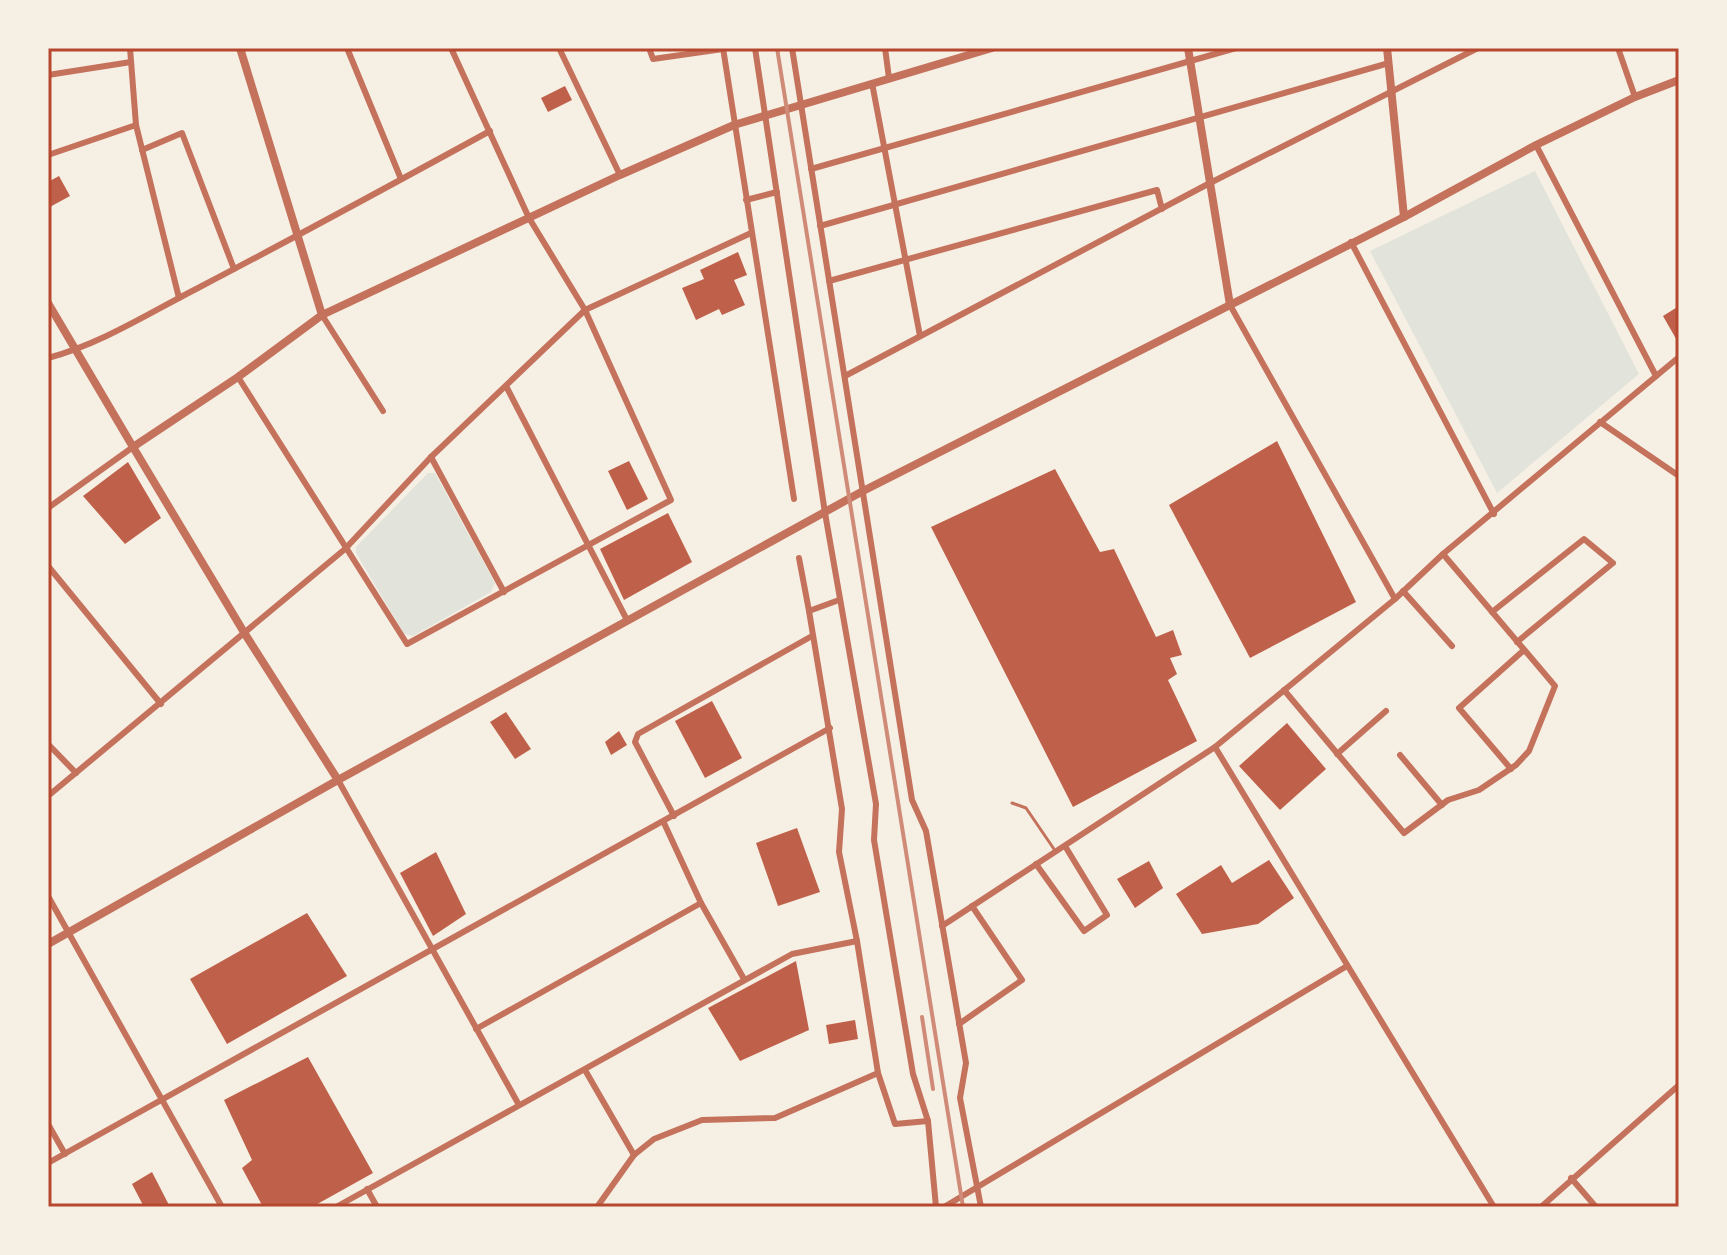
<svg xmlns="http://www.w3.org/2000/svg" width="1727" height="1255" viewBox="0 0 1727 1255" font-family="Helvetica,sans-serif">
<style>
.green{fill:#e2e4dc}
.building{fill:#bf614a}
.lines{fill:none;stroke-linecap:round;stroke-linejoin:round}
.service{stroke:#c5725c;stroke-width:3}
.minor{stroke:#c5725c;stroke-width:6}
.tertiary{stroke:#c5725c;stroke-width:8}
.rail{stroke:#cf8b77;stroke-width:4}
.neatline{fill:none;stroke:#b5482f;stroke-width:3}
</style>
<rect width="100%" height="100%" fill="#f6efe4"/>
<g class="green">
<path d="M1535,171L1639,374L1497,493L1370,251Z"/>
<path d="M428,473H435L495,583L491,592L413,636L404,634L356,553V547Z"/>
</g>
<g class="building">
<path d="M565,86L572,100L548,112L541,98Z"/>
<path d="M59,176L70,196L48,208V182Z"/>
<path d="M738,252L747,275L734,280L745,305L722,315L719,309L696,320L682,288L704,279L700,270Z"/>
<path d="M1679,306V344L1663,316Z"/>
<path d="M1277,441L1356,602L1250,658L1169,505Z"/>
<path d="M629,461L648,499L627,510L608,471Z"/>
<path d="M128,462L161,518L125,544L83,496Z"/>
<path d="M1055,469L1100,552L1114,549L1156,637L1173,630L1182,655L1170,658L1177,674L1168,680L1197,741L1073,807L931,527Z"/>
<path d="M668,513L692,562L624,600L600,549Z"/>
<path d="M712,701L742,758L705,778L675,721Z"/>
<path d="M506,712L531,749L515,759L490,722Z"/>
<path d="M1287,723L1326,769L1280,810L1239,766Z"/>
<path d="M619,731L627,745L611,755L605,742Z"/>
<path d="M797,828L820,892L778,906L756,843Z"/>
<path d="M436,852L466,914L433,936L400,873Z"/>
<path d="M1269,860L1294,898L1258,924L1202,934L1176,894L1221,865L1232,883Z"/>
<path d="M1149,861L1163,888L1135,908L1117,879Z"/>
<path d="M307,913L347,976L227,1044L190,979Z"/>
<path d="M796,961L809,1030L740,1061L708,1008Z"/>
<path d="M855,1020L858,1039L829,1044L826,1025Z"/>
<path d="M308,1057L373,1173L312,1207H263L242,1168L252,1160L224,1100Z"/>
<path d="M152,1172L170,1207H144L132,1184Z"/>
</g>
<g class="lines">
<path class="service" d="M1012,803L1026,808L1056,852"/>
<g class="minor">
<path d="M130,48L136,125L179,298"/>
<path d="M347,48L401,179"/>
<path d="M559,48L620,175"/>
<path d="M649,48L653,59L723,49"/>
<path d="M723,48L794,499"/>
<path d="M755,48L825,513L876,804L874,840L913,1074L928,1121L936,1207"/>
<path d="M792,48L912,800L926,831L966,1063L960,1098L981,1207"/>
<path d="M885,48L889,78"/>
<path d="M1618,48L1635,97"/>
<path d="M48,75L131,62"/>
<path d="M872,83L920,336"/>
<path d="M1536,145L1656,376"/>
<path d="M142,150L182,133L234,269"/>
<path d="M48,155L136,125"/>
<path d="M811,169L1236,48"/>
<path d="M746,200L777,192"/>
<path d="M820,226L1389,63"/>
<path d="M1351,242L1494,514"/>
<path d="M829,281L1157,190L1162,209"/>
<path d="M1230,305L1395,599"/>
<path d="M322,315L383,411"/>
<path d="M48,358C101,344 149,313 198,288C296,237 393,184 490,131"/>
<path d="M845,376L1208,184L1478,48"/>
<path d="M238,377L407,644L671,500L585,310L529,218L451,48"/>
<path d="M506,386L627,620"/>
<path d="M1600,422L1679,476"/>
<path d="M431,457L504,592"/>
<path d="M48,508L133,447"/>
<path d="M799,558L809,611"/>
<path d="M48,566L161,704"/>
<path d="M1403,591L1452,646"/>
<path d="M839,600L809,611L842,809L839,852L857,941L878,1073L895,1124L928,1121"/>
<path d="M1492,612L1584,539L1613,563L1517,642"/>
<path d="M1284,690L1404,833L1448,800L1479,790L1516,765L1529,751L1555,686L1443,554"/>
<path d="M48,744L76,773"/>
<path d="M1215,747L1494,1207"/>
<path d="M1337,754L1386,711"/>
<path d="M1400,755L1442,805"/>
<path d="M1511,769L1459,708L1524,650"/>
<path d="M338,780L519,1105"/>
<path d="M48,796L345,549L431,457L585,310L751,233"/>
<path d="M674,816L635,742L638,734L812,636"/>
<path d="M664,823L701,903L744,979"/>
<path d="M1036,864L1084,931L1107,915L1065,846"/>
<path d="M48,896L222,1207"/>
<path d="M942,926L1215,747L1395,599L1443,554L1679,357"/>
<path d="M959,1024L1022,980L972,906"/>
<path d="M476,1029L701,903"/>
<path d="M585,1070L634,1155"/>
<path d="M48,1124L65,1154"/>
<path d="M48,1163L830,728"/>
<path d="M1571,1178L1596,1207"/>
<path d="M367,1189L377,1207"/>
<path d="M336,1207L792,954L857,941"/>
<path d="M597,1207L634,1155L654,1139L702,1120L775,1118L878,1073"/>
<path d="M944,1207L1347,966"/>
<path d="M1541,1207L1679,1085"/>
</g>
<g class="tertiary">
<path d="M240,48L322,315L238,377L133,447L245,634L338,780"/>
<path d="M1188,48L1230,305"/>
<path d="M1387,48L1404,217"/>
<path d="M48,303L133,447"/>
<path d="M322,315L620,175L734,125L992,48"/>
<path d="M48,944L338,780L863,491L1404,217L1536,145L1635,97L1679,80"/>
</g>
<g class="rail">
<path d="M777,48L963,1207"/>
<path d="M922,1017L933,1089"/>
</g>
</g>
<rect width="1727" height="1255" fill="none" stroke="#f6efe4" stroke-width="100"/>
<rect x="50" y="50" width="1627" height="1155" class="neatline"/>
</svg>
